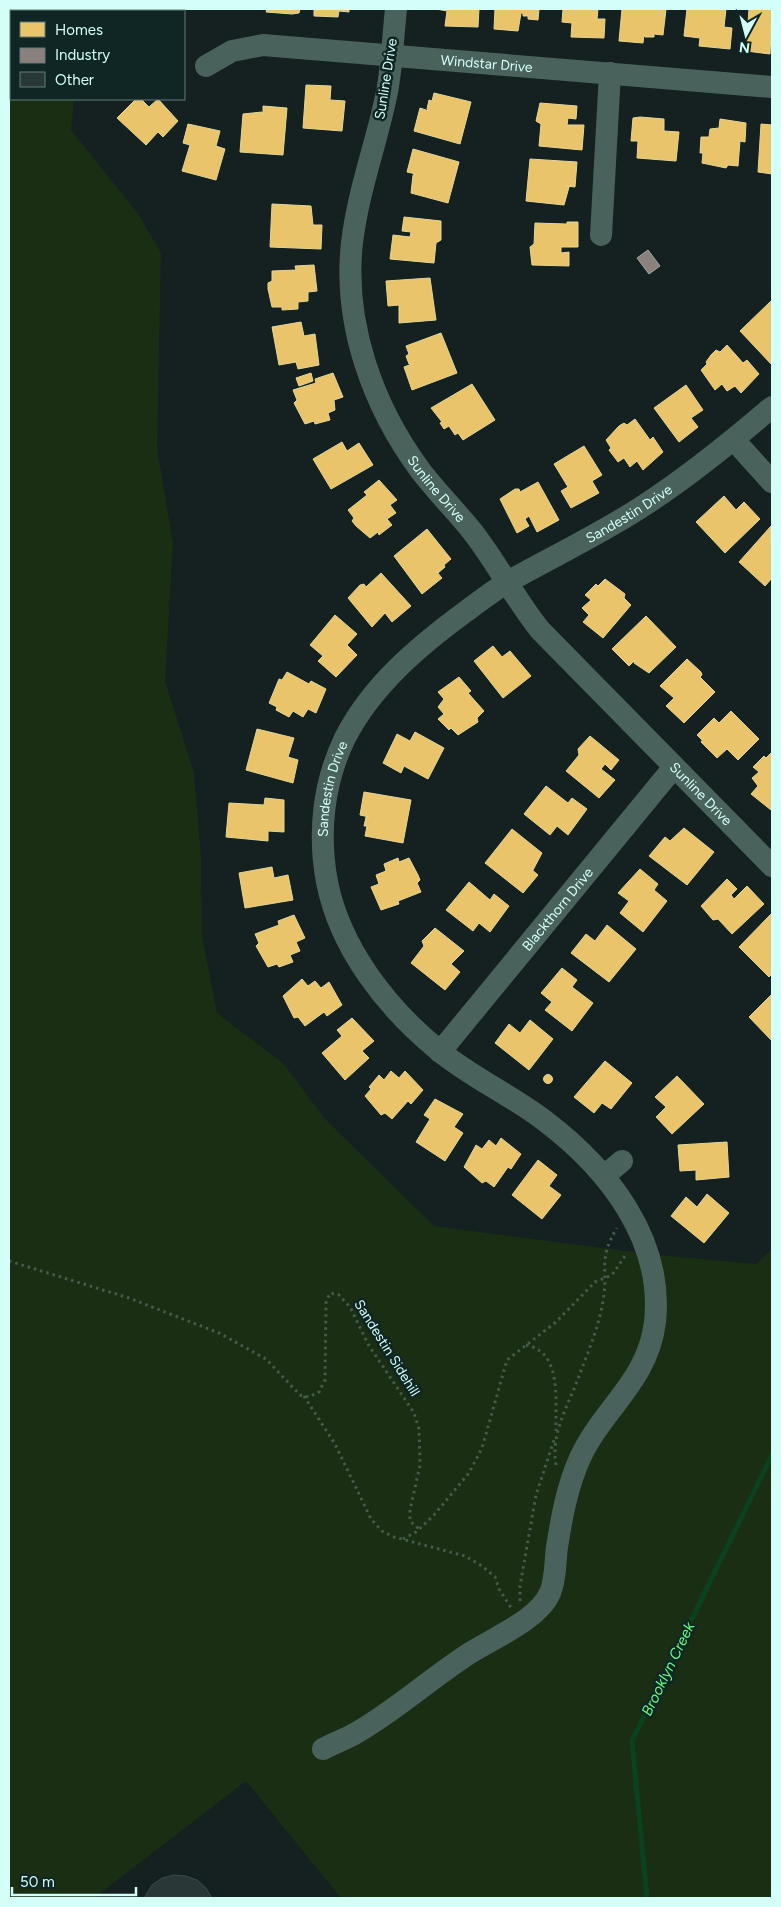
<svg xmlns="http://www.w3.org/2000/svg" width="781" height="1907" viewBox="0 0 781 1907" font-family="Figtree,sans-serif">
<style>
.green{fill:#1a2e13}
.homes{fill:#e9c46a;stroke:#e3d695}
.industry{fill:#8a817c;stroke:#a0a7a2}
.lines{fill:none;stroke-linecap:round;stroke-linejoin:round}
.stream{stroke:#0a421f;stroke-width:5}
.building{fill:#293837;stroke:#364b49}
.path{stroke:#445c4c;stroke-width:3;stroke-dasharray:2.5 4;stroke-linecap:butt}
.minor{stroke:#49625c;stroke-width:22}
.labels{text-anchor:middle;dominant-baseline:central;stroke-width:5;stroke-linejoin:round;paint-order:stroke}
.street-label{font-size:14px;fill:#d4fff9;stroke:#0f2624}
.water-label{font-size:15px;font-style:italic;fill:#62ff81;stroke:#0f2624}
</style>
<rect width="100%" height="100%" fill="#142120"/>
<path class="green" d="M9,9H82V11H11V99H74L71,130L139,215L161,253L157,447L173,543L165,681L194,773L201,857L202,936L217,1013L283,1063L326,1120L434,1226L648,1254L756,1264L772,1249V1898H341L246,1781L94,1898H9Z"/>
<g class="homes">
<path d="M135,9H170L173,11H138Z"/>
<path d="M267,9H300L299,13L292,14L266,12Z"/>
<path d="M314,9H358H349V12L339,11L338,17L314,16Z"/>
<path d="M436,9H479L478,27L445,26L447,11Z"/>
<path d="M495,9H539L538,20L528,19V16H523V13H521L518,31L494,29Z"/>
<path d="M563,9H598L597,19H605L604,38L571,37L572,23L562,22Z"/>
<path d="M622,9H666L663,35L654,34V37H645L644,34L643,43L619,41Z"/>
<path d="M687,9H726L724,27L732,28L730,49L699,46L700,38L684,36Z"/>
<path d="M749,9H772L770,54L746,51Z"/>
<path d="M306,85L331,86L330,100L345,101L342,131L303,128Z"/>
<path d="M434,93L471,102L460,144L414,131L420,108L429,111L427,109L429,100L432,101Z"/>
<path d="M141,99L149,107L158,99L178,121L163,137L158,132L146,145L117,118L136,99Z"/>
<path d="M540,103L577,106L576,119L568,118L567,125H584L582,150L539,146L541,124L536,121Z"/>
<path d="M263,106L287,108L283,155L240,152L243,114L262,112L263,115Z"/>
<path d="M640,117L664,119V131L679,132L676,161L637,158L638,141H631L633,118Z"/>
<path d="M720,119L746,123L745,142L740,141L738,166L728,165L726,168L702,163L703,153H700L701,137H709L710,129L719,128Z"/>
<path d="M188,124L220,131L216,146L225,149L216,180L182,171L190,145L183,143Z"/>
<path d="M761,124L772,125V174L758,172Z"/>
<path d="M413,149L459,162L448,203L411,193L413,175L416,174L407,172Z"/>
<path d="M530,159L577,162L575,187L566,186L569,187L564,205L526,201Z"/>
<path d="M272,204L311,206L313,225H322L321,249L270,247Z"/>
<path d="M404,217L441,221V240L436,243L434,263L390,259L393,235L410,237L411,232L402,231Z"/>
<path d="M567,222H578V247H561V253L569,252V266L532,265L530,247L534,244L535,223L567,224Z"/>
<path d="M314,265L317,291L308,292V301L298,302V309L282,310V307H272L268,289V283L272,281V271L296,270L295,266Z"/>
<path d="M430,278L436,320L399,323V305L388,306L386,281Z"/>
<path d="M771,301L772,303V365L740,331Z"/>
<path d="M301,322L304,336L315,334L319,365L298,369L296,362L279,365L272,327Z"/>
<path d="M441,333L457,373L412,390L404,367L412,364H409L406,356L409,354L406,346Z"/>
<path d="M727,345L743,363L747,360L759,374L741,393L735,386L727,391L722,384L715,390L701,370L707,364L706,362L711,355L716,350L720,352Z"/>
<path d="M311,373L313,381L299,386L296,378Z"/>
<path d="M333,373L343,397L334,400L335,410L328,413L330,420L315,424L314,421L305,424L294,403L297,400L293,390L316,383L315,379Z"/>
<path d="M472,384L495,420L463,440L458,433L455,435L449,426L444,429L440,423L442,422L431,408Z"/>
<path d="M686,385L703,410L691,418L698,427L679,442L654,408Z"/>
<path d="M635,419L650,440L653,437L663,452L643,470L637,461L630,467L624,458L618,462L609,450L611,448L606,440L619,426L624,423L627,425Z"/>
<path d="M342,442L347,451L359,443L373,465L331,489L313,459Z"/>
<path d="M584,446L602,475L592,481L599,493L571,508L561,491L568,487L554,464Z"/>
<path d="M379,480L397,500L390,505L396,513L387,519L392,525L379,535L378,532L370,538L356,526L352,521L354,518L348,510L367,495L364,492Z"/>
<path d="M538,482L559,520L537,532L529,516L525,519L529,526L517,533L500,499L515,489H519L520,492Z"/>
<path d="M724,496L736,510L744,502L760,519L725,553L696,522Z"/>
<path d="M771,526L772,578L765,586L739,562Z"/>
<path d="M427,529L451,559L444,565L445,567L438,573L436,571L442,578L422,594L394,556Z"/>
<path d="M381,573L411,606L392,622L385,613L372,627L348,598L360,585L364,584L366,587Z"/>
<path d="M605,579L625,594L624,598L631,605L603,638L583,622L589,615L582,608L591,600L585,595L596,584L598,586Z"/>
<path d="M335,615L357,634L347,645L357,655L336,677L318,661L323,656L310,645Z"/>
<path d="M646,616L676,647L649,673L634,663L635,660L629,666L612,649Z"/>
<path d="M493,646L502,657L510,651L531,676L503,698L474,661Z"/>
<path d="M687,659L701,672L702,675L700,677L715,692L684,723L666,706L674,698L660,686Z"/>
<path d="M287,672L309,684L311,681L326,689L316,713L308,709L303,717L293,711L289,717L276,710L277,707L269,703L279,679L282,680Z"/>
<path d="M459,677L471,691L468,693L484,711L477,718L478,722L458,735L451,728L449,730L438,719L444,714L438,707L444,699L438,692Z"/>
<path d="M731,711L759,739L738,760L727,749L717,758L701,742L704,738L702,740L697,735L714,718L719,723Z"/>
<path d="M257,729L294,738L288,757L298,760L293,783L246,770Z"/>
<path d="M415,732L444,748L428,779L404,766L401,773L383,763L397,734L410,741Z"/>
<path d="M590,736L619,760L611,770L605,764L601,769L615,780L599,798L566,771L579,755L578,749Z"/>
<path d="M772,752V809L771,810L751,794L758,786L752,778L759,772L753,767L764,756L766,758Z"/>
<path d="M546,786L568,803L572,798L587,809L568,835L557,826L550,835L524,814Z"/>
<path d="M364,792L411,800L403,843L365,836L367,826H364L366,817H369L360,815Z"/>
<path d="M265,798L284,800V832L268,831V841L226,837L229,803L264,805Z"/>
<path d="M684,828L714,852L687,885L649,856L665,837L670,841Z"/>
<path d="M512,829L542,853L533,870L530,868L538,875L523,893L485,863Z"/>
<path d="M398,858L399,862L409,858L418,875L420,880L417,883L421,892L398,901L399,904L381,910L371,887L379,884L376,875L386,871L384,864Z"/>
<path d="M272,867L274,878L288,875L293,900L245,908L239,873Z"/>
<path d="M640,869L658,884L654,890L667,901L643,932L620,913L629,901L618,893Z"/>
<path d="M727,879L737,889L731,895L734,899L747,886L764,904L732,934L718,919L713,920L701,906Z"/>
<path d="M469,882L490,900L494,894L509,906L490,932L479,923L473,931L446,910Z"/>
<path d="M772,913V974L769,977L739,947Z"/>
<path d="M294,915L305,938L296,942L300,951L290,955L293,962L279,967L277,964L268,967L256,946L259,943L255,934L279,925L278,921Z"/>
<path d="M607,925L636,949L609,982L571,953L586,934L595,941Z"/>
<path d="M435,928L464,951L451,964L460,972L445,990L411,963L424,946L422,941Z"/>
<path d="M562,968L577,980L572,987L593,1003L572,1031L545,1010L552,1002L541,993Z"/>
<path d="M302,979L308,986L315,981L321,988L329,982L342,1005L327,1016L324,1012L305,1026L298,1017L294,1018L283,996Z"/>
<path d="M772,994V1041L749,1017Z"/>
<path d="M352,1018L374,1041L362,1051L369,1058L345,1080L322,1053L342,1036L337,1030Z"/>
<path d="M530,1020L553,1039L529,1070L495,1043L509,1024L520,1033Z"/>
<path d="M605,1061L632,1083L611,1109L602,1103L594,1113L574,1097Z"/>
<path d="M391,1071L399,1078L405,1071L423,1090L411,1104L408,1101L392,1119L385,1113L381,1115L365,1096L371,1089L369,1087L379,1075L384,1080Z"/>
<circle cx="548" cy="1079" r="4.5"/>
<path d="M677,1076L704,1104L672,1134L656,1117L666,1107L655,1097Z"/>
<path d="M435,1099L463,1114L454,1127L463,1133L445,1161L416,1142L430,1119L424,1115Z"/>
<path d="M501,1138L521,1154L511,1169L508,1167L494,1187L486,1181L482,1183L464,1167L476,1145L482,1149L489,1140L496,1146Z"/>
<path d="M727,1142L729,1177L696,1180V1170L680,1171L678,1145Z"/>
<path d="M538,1160L557,1175L549,1186L561,1195L542,1219L512,1195Z"/>
<path d="M707,1194L729,1213L704,1243L671,1216L686,1197L697,1207Z"/>
</g>
<path class="industry" d="M648,250L660,266L649,274L637,258Z"/>
<g class="lines">
<path class="stream" d="M647,1898L632,1741L772,1455"/>
</g>
<path class="building" d="M174,1875L186,1876L197,1880L206,1888L212,1898H144L152,1885L162,1878Z"/>
<g class="lines">
<g class="path">
<path d="M9,1261L129,1298L219,1333L266,1359L300,1395L309,1397L319,1392L325,1380L326,1302L330,1293L339,1295L350,1307L368,1344L414,1413L419,1429L420,1465L410,1510V1521L419,1529"/>
<path d="M526,1345C563,1352 555,1402 556,1431"/>
<path d="M304,1396L335,1444L371,1519L382,1531L394,1537L465,1556L482,1566L495,1577L499,1589L512,1609"/>
<path d="M556,1465C551,1436 565,1411 576,1384C586,1357 598,1330 603,1301C609,1270 597,1260 617,1228"/>
<path d="M403,1539L416,1532L434,1515L469,1473L482,1448L507,1360L556,1322L595,1282L612,1275L627,1253"/>
<path d="M520,1601V1586L536,1495L555,1437"/>
</g>
<g class="minor">
<path id="s1" d="M396,9C393,36 392,65 387,92C377,142 358,191 352,243C343,324 373,406 420,470C436,491 455,510 472,531C497,563 515,599 540,630L772,866"/>
<path id="s2" d="M206,66L232,51L263,45L772,87"/>
<path d="M601,235L610,73"/>
<path d="M734,440L772,482"/>
<path id="s3" d="M440,1052L674,767"/>
<path d="M604,1176L622,1161"/>
<path id="s4" d="M323,1749C334,1743 346,1739 356,1733C396,1710 431,1678 470,1653C495,1637 538,1620 550,1593C556,1579 555,1562 557,1547C562,1516 567,1487 580,1458C603,1408 648,1381 655,1322C664,1239 607,1168 545,1121C510,1094 470,1077 437,1049C386,1007 340,948 327,882C318,834 323,783 345,738C372,685 419,646 465,612C480,601 495,589 511,580C554,556 598,535 640,508C687,478 730,443 772,407"/>
</g>
</g>
<g class="labels">
<g class="street-label">
<text stroke="none"><textPath href="#s2" startOffset="286">Windstar Drive</textPath></text>
<text transform="translate(386 79) rotate(-81)">Sunline Drive</text>
<text stroke="none"><textPath href="#s1" startOffset="506">Sunline Drive</textPath></text>
<text stroke="none"><textPath href="#s4" startOffset="1661">Sandestin Drive</textPath></text>
<text stroke="none"><textPath href="#s4" startOffset="1241">Sandestin Drive</textPath></text>
<text stroke="none"><textPath href="#s1" startOffset="911">Sunline Drive</textPath></text>
<text stroke="none"><textPath href="#s3" startOffset="185">Blackthorn Drive</textPath></text>
<text transform="translate(387 1348) rotate(58)">Sandestin Sidehill</text>
</g>
<g class="water-label">
<text transform="translate(668 1669) rotate(-64)">Brooklyn Creek</text>
</g>
</g>
<rect width="781" height="1907" fill="none" stroke="#d4fff9" stroke-width="20"/>
<rect x="10" y="10" width="175" height="90" fill="#0f2624" stroke="#5e7d79"/>
<rect x="20" y="22" width="25" height="15" fill="#e9c46a" stroke="#5e7d79"/>
<text x="55" y="35" font-size="15" fill="#d4fff9">Homes</text>
<rect x="20" y="48" width="25" height="15" fill="#8a817c" stroke="#5e7d79"/>
<text x="55" y="60" font-size="15" fill="#d4fff9">Industry</text>
<rect x="20" y="72" width="25" height="15" fill="#293837" stroke="#5e7d79"/>
<text x="55" y="85" font-size="15" fill="#d4fff9">Other</text>
<g transform="translate(746 35) rotate(187)" stroke="#0f2624" stroke-width="4" paint-order="stroke">
<path d="M0-4L9 19L0 12L-9 19Z" fill="#d4fff9"/>
<text y="-8" font-size="14" font-weight="bold" text-anchor="middle" fill="#d4fff9">N</text>
</g>
<path d="M12 1887v8h124v-8" fill="none" stroke="#d4fff9" stroke-width="2.5"/>
<text x="20" y="1887" font-size="15" fill="#d4fff9" stroke="#0f2624" stroke-width="4" paint-order="stroke">50 m</text>
</svg>
